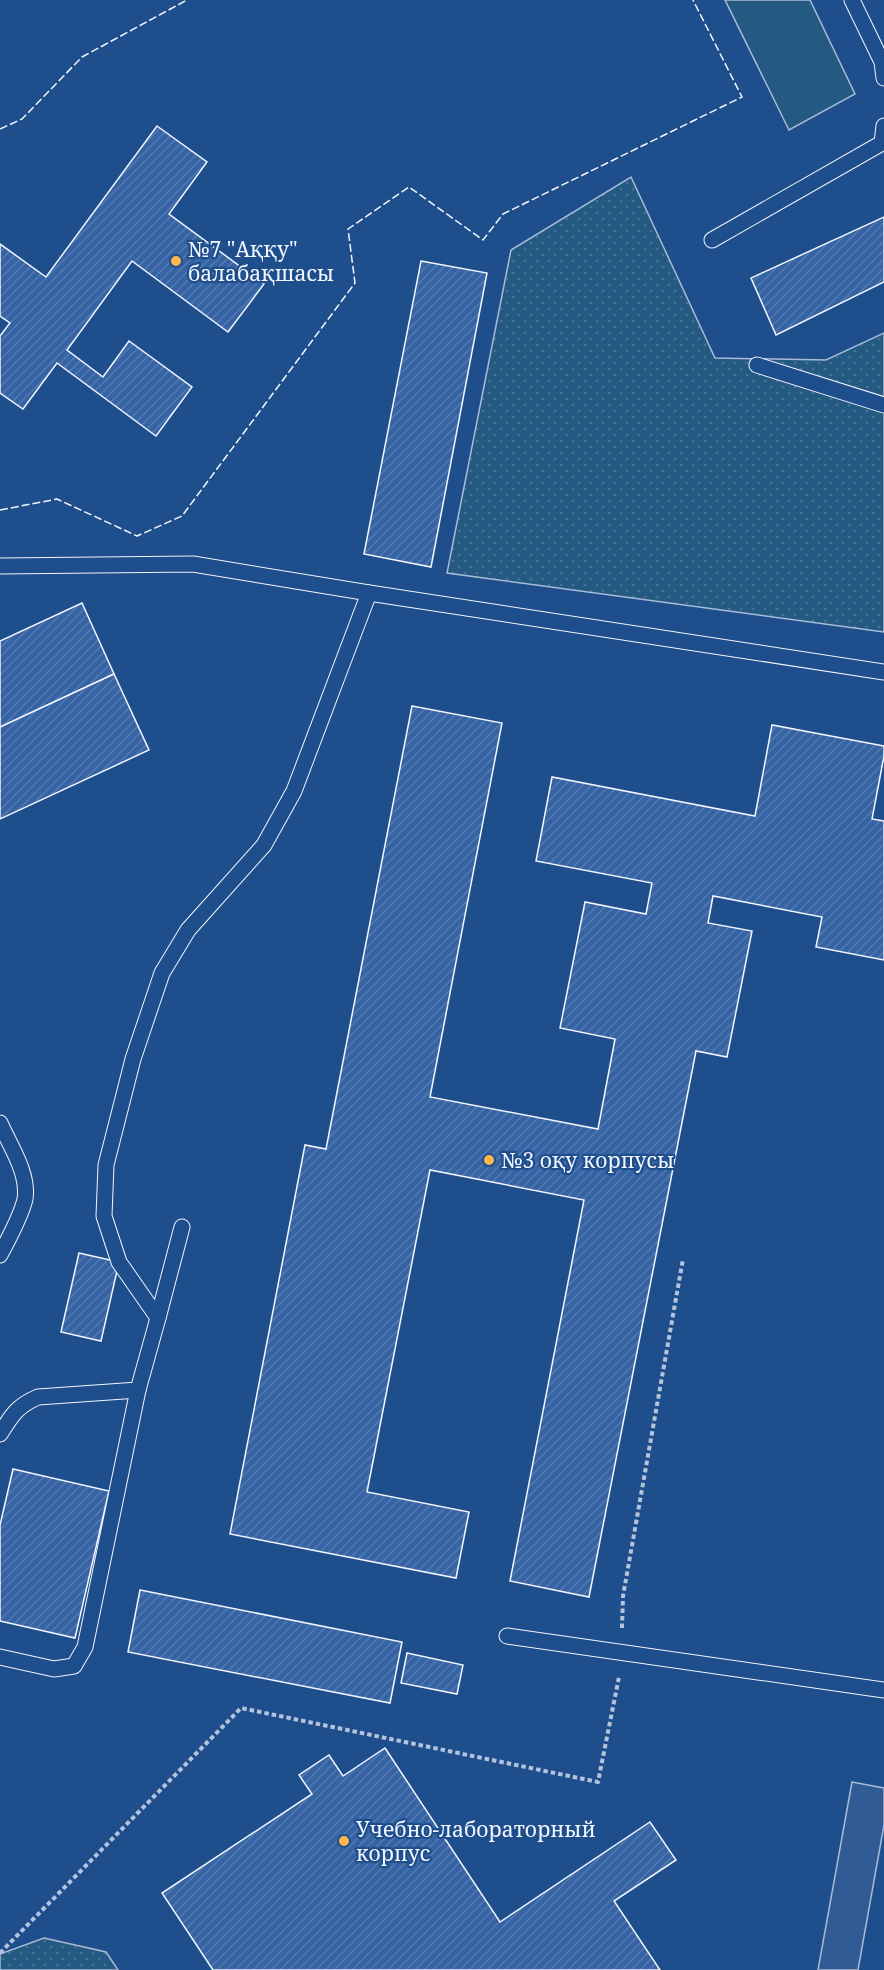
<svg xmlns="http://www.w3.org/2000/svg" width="884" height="1970" viewBox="0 0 884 1970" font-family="'Noto Serif',serif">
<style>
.grass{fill:url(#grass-dots);stroke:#a8bbd7;stroke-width:1.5}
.pitch{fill:#245a82;stroke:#a8bbd7;stroke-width:1.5}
.parking{fill:#305b95;stroke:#a8bbd7;stroke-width:1.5}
.building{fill:url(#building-hatch);stroke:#f2f6ff;stroke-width:1.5}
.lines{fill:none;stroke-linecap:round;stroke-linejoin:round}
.lane-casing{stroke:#f2f6ff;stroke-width:17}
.path{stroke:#b3c4dc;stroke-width:4;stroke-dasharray:4.5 3;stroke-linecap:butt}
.lane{stroke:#1f4e8c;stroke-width:15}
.fence{stroke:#f2f6ff;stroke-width:1.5;stroke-dasharray:8 3;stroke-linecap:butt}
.poi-dot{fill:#ffb74d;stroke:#1f4e8c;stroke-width:2}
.labels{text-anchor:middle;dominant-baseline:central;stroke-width:4.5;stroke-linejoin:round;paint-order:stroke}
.poi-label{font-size:21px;fill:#f2f6ff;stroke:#1f4e8c;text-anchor:start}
</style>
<defs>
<pattern id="grass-dots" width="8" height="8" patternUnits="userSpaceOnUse" patternTransform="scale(1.5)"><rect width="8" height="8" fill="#245a82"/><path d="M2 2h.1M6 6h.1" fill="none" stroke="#447295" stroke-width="1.8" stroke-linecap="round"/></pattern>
<pattern id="building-hatch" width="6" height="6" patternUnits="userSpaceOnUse" patternTransform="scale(1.5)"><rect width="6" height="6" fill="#3563a3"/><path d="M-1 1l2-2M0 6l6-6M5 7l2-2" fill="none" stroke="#537ab1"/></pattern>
</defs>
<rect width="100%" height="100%" fill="#1f4e8c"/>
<g class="grass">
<path d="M631,177L715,358L826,360L884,333V632L447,573L511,250Z"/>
<path d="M44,1938L106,1952L118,1970H0V1954Z"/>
</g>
<path class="pitch" d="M725,0H810L855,94L789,130Z"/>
<path class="parking" d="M852,1782L884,1788V1825L858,1970H818Z"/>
<g class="building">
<path d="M157,126L207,162L169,214L264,284L228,332L132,261L67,350L103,377L129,341L192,387L156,436L57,363L23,409L0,393V336L10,323L0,316V244L46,277Z"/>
<path d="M884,217V282L776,335L751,278Z"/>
<path d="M421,261L487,273L431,567L364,554Z"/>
<path d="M82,603L114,674L0,727V641Z"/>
<path d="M114,674L149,750L0,819V727Z"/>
<path d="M412,706L502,723L430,1097L598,1129L615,1039L560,1028L585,902L646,914L652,883L536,861L552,777L755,816L772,725L884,746V756L872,819L884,821V960L816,947L822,917L713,896L708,923L752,931L727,1057L696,1051L589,1597L510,1581L584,1200L430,1170L367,1492L469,1512L456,1578L230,1534L305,1145L326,1149Z"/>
<path d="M79,1253L119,1262L101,1341L61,1332Z"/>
<path d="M13,1469L109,1491L75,1638L0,1621V1525Z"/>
<path d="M140,1590L402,1642L390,1703L128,1652Z"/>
<path d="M407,1653L463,1665L457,1694L401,1683Z"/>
<path d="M385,1748L500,1922L650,1822L676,1860L614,1901L660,1970H213L162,1893L312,1794L299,1775L329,1755L343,1776Z"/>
</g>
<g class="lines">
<defs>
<g id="lane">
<path d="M852,0L882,62L884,78"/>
<path d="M712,240L882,143L884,126"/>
<path d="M757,365L884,405"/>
<path d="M0,566L193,564L369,593L884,672"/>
<path d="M0,1123C10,1146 29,1173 25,1199C22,1213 7,1242 0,1255"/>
<path d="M158,1318L182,1227"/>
<path d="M0,1434C12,1415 17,1406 38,1397L138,1390L158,1318L119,1262L104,1216L106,1165L133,1059L162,973L188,930L264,845L294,791L369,593"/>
<path d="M507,1636L884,1690"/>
<path d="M0,1657L54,1669L74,1666L85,1647L138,1390"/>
</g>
</defs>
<use href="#lane" class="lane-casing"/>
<g class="path">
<path d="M622,1628L623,1596L683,1259"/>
<path d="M0,1953L241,1708L598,1782L619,1677"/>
</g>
<use href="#lane" class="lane"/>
<g class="fence">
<path d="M0,129L22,119L82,57L187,0"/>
<path d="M0,510L57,499L137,536L182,516L355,283L348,229L409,187L483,240L503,214L742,97L693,0"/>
</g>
</g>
<g class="poi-dot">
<circle cx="176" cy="261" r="6"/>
<circle cx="489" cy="1160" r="6"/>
<circle cx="344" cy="1841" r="6"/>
</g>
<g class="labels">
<g class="poi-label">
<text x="188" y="249">№7 "Аққу"<tspan x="188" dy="24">балабақшасы</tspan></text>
<text x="501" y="1160">№3 оқу корпусы</text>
<text x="356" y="1829">Учебно-лабораторный<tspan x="356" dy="24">корпус</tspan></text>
</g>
</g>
</svg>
